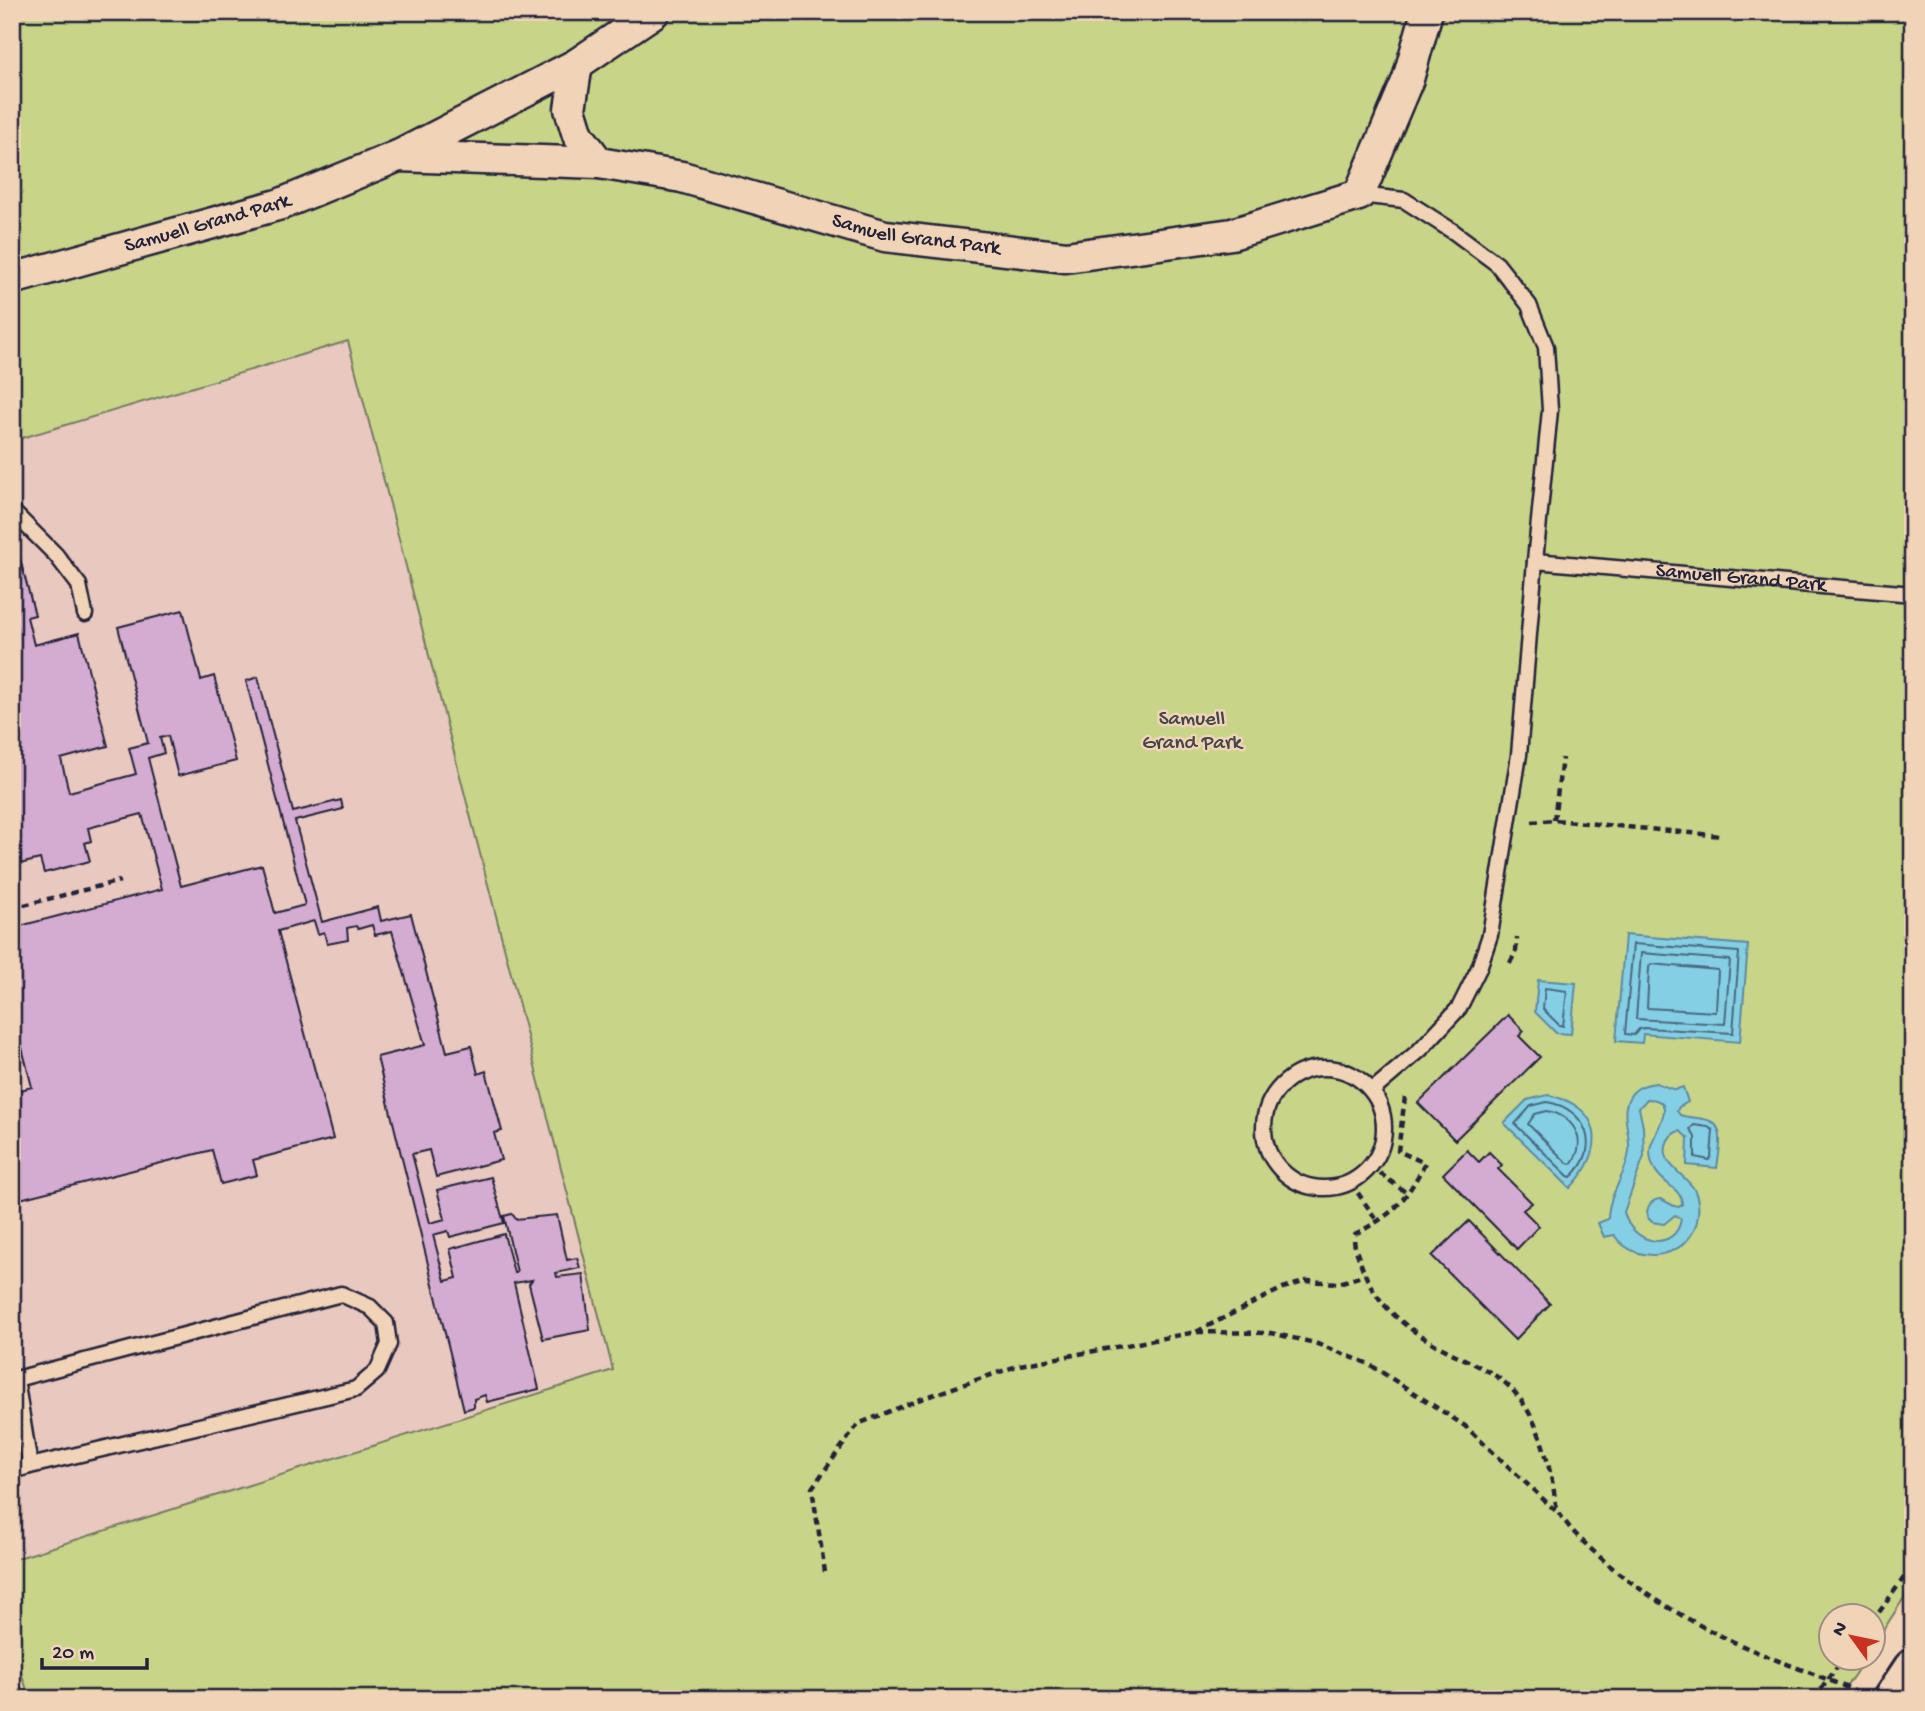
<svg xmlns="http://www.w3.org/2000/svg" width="1925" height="1711" viewBox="0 0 1925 1711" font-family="'Gochi Hand',sans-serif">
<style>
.built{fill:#e8c8bf}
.green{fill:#c8d488;stroke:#757b62;stroke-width:2}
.water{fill:#85cfe5;stroke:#5d8aa1;stroke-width:2;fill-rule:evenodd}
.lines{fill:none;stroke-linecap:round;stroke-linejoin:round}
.shore{stroke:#4a677f;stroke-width:2}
.building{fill:#d4abd1;stroke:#22223b;stroke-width:2}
.service-casing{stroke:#22223b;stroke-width:19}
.minor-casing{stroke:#22223b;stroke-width:35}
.secondary-casing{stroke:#22223b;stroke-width:44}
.path{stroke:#22223b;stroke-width:4.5;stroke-dasharray:7 5;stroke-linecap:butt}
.service{stroke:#f1d4b7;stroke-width:14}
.minor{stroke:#f1d4b7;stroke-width:30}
.secondary{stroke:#f1d4b7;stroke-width:38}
.labels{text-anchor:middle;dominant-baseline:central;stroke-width:5;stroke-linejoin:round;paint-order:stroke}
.street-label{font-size:21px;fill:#22223b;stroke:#f1d4b7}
.park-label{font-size:21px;fill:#43464a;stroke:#f1d4b7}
</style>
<rect width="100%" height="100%" fill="#f1d4b7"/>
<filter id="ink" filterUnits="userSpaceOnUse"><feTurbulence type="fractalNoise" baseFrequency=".0143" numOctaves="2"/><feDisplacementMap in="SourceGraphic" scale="14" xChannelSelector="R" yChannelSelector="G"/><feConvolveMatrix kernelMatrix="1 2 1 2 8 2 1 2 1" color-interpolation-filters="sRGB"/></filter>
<g filter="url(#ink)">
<path class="built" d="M348,340L613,1370L12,1559V441Z"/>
<path class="green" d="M12,12H1913V1584L1873,1646L1872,1616H1830V1658L1865,1659L1838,1699H30L12,1645V1560L613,1370L348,341L12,441Z"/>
<g class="water">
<path d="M1625,935L1748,945L1740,1042L1643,1034L1642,1043L1616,1041Z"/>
<path d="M1538,980L1576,983L1571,1034L1556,1033L1535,1012Z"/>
<path d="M1656,1083L1675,1090L1683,1087L1688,1102L1679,1107L1677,1111L1680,1115C1688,1118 1695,1117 1703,1119C1728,1122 1719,1150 1717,1168L1687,1165L1688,1138L1680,1131C1674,1132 1671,1135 1668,1140C1657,1163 1684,1173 1694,1189C1698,1197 1699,1207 1698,1215C1694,1258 1637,1269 1614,1235L1604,1237L1598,1223L1608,1219C1608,1194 1626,1176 1629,1152C1631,1134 1620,1114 1629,1098C1634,1088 1646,1084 1656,1083ZM1647,1099C1683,1099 1651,1134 1650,1150C1650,1184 1682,1184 1682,1204L1679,1207L1674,1206L1661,1199C1651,1199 1645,1208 1648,1218L1652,1222L1664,1224L1675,1215L1681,1219C1676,1252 1632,1246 1624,1212L1644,1156L1643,1127L1639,1108Z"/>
<path d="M1548,1095C1604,1106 1607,1151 1570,1188L1504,1123L1527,1100Z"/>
</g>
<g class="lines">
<g class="shore">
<path d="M1633,944L1739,952L1733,1033L1645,1028L1639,1029L1634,1035L1625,1034Z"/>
<path d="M1641,953L1730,960L1725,1024L1636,1019Z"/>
<path d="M1651,964L1718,970L1716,1012L1647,1008L1649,967Z"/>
<path d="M1545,988L1567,991L1563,1026L1559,1025L1543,1009Z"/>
<path d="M1547,1102C1586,1108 1603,1148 1571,1177L1568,1176L1515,1124L1531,1106Z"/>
<path d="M1547,1111C1573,1115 1589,1141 1571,1164L1567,1163L1528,1124L1535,1114Z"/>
<path d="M1694,1125L1708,1127L1713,1130L1711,1157L1709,1160L1695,1157V1137L1690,1129Z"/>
</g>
</g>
<g class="building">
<path d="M20,559L35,615L27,617L34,645L79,633L108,746L61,759L69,792L136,774L129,748L148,743L118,627L183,610L201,680L214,676L236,761L178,776L168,736L160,738L164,753L148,758L181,886L262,865L275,913L305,905L246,681L258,677L293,812L341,800L343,809L295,821L322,922L378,907L381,921L411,914L447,1052L471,1046L478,1074L486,1071L502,1131L494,1133L501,1160L436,1177L429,1150L412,1154L430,1223L445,1219L437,1190L491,1177L504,1223L450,1237L448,1231L433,1235L445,1281L457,1278L450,1249L504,1234L514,1273L517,1272L504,1216L512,1214L516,1219L557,1215L567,1260L577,1258L580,1268L556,1273L557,1277L583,1274L590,1330L543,1339L529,1284L532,1280L514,1283L539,1389L487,1402L485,1395L474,1399V1407L464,1410L377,1057L425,1045L392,931L375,935L372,925L358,929L356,926L347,928L348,940L327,944L324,932L318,934L314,921L278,931L333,1139L253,1160L257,1175L221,1184L212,1150L12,1201V1092L32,1087L17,1028L12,1029V928L162,889L142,814L88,828L91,841L85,843L90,861L44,873L40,859L12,866V561Z"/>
<path d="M1508,1015L1524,1031L1519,1036L1540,1057L1455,1140L1418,1103Z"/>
<path d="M1467,1150L1479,1162L1489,1152L1502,1165L1498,1169L1532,1203L1523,1210L1539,1226L1517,1249L1443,1174Z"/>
<path d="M1469,1221L1550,1304L1515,1340L1432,1256Z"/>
</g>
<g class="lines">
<defs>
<g id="service">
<path id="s1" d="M1359,195L1404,200L1454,232L1497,264L1529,305L1546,347L1550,410L1535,561L1913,594"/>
<path d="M12,511L56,555L79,585L85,614"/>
<circle cx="1324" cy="1128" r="60"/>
<path d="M1373,1090L1420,1050L1459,1008L1479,968L1490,935L1519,755L1535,561"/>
<path d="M12,1471L30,1466L356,1389L377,1371L389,1344L386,1323L370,1307L341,1294L16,1379L30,1466"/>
</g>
<g id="minor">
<path d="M577,64L570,109L578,135L599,163"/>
<path id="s2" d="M398,156L599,163L682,177L885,236L1066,257L1232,234L1359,195L1408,79L1427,12"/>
<path id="s3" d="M12,279L281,204L398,156L577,64L654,12"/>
</g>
<path id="secondary" d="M1893,1699L1913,1669"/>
</defs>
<use href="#service" class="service-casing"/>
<use href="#minor" class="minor-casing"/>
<use href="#secondary" class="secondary-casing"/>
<g class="path">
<path d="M1554,820L1562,758"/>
<path d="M1532,822L1554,820L1722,836"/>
<path d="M12,908L120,881"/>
<path d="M1510,963L1516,951L1517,938"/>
<path d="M1405,1097L1398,1151L1425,1163C1405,1202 1394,1214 1355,1234C1352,1245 1358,1254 1361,1264C1377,1311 1416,1336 1458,1356C1474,1364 1491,1371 1504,1382C1535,1408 1545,1448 1553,1486C1555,1495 1555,1508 1561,1516C1574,1535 1592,1550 1609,1565C1656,1604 1708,1632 1764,1655C1795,1668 1828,1678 1858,1693"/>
<path d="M1370,1166L1408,1194"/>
<path d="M1351,1183L1378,1222"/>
<path d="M1197,1332L1271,1333L1315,1343L1369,1364L1465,1426L1558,1513"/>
<path d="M825,1572L812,1488L858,1424L918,1400L1020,1365L1196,1332L1283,1288L1307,1281L1339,1283L1365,1275"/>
<path d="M1872,1622L1913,1565"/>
<path d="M1814,1699L1844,1658"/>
</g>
<use href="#service" class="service"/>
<use href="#minor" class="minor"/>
<use href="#secondary" class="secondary"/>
</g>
</g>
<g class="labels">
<g class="street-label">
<text stroke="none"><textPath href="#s3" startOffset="203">Samuell Grand Park</textPath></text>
<text stroke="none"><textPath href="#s2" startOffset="527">Samuell Grand Park</textPath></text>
<text stroke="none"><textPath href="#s1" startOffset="677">Samuell Grand Park</textPath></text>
</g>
<g class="park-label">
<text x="1192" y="720">Samuell<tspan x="1192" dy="24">Grand Park</tspan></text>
</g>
</g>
<rect width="1925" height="1711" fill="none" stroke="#f1d4b7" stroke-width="42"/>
<rect x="21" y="21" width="1883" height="1669" fill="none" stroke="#22223b" stroke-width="2.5" filter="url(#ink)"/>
<g transform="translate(1852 1637) rotate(303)"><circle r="33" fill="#f1d4b7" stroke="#9e8d85" stroke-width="2"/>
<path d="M0-5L12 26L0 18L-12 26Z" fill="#c8321e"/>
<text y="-10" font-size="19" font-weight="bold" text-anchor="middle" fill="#22223b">N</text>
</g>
<path d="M42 1658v10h105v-10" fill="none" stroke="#22223b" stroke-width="3.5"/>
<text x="52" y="1658" font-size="21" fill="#22223b" stroke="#f1d4b7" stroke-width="5" paint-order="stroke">20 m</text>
</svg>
